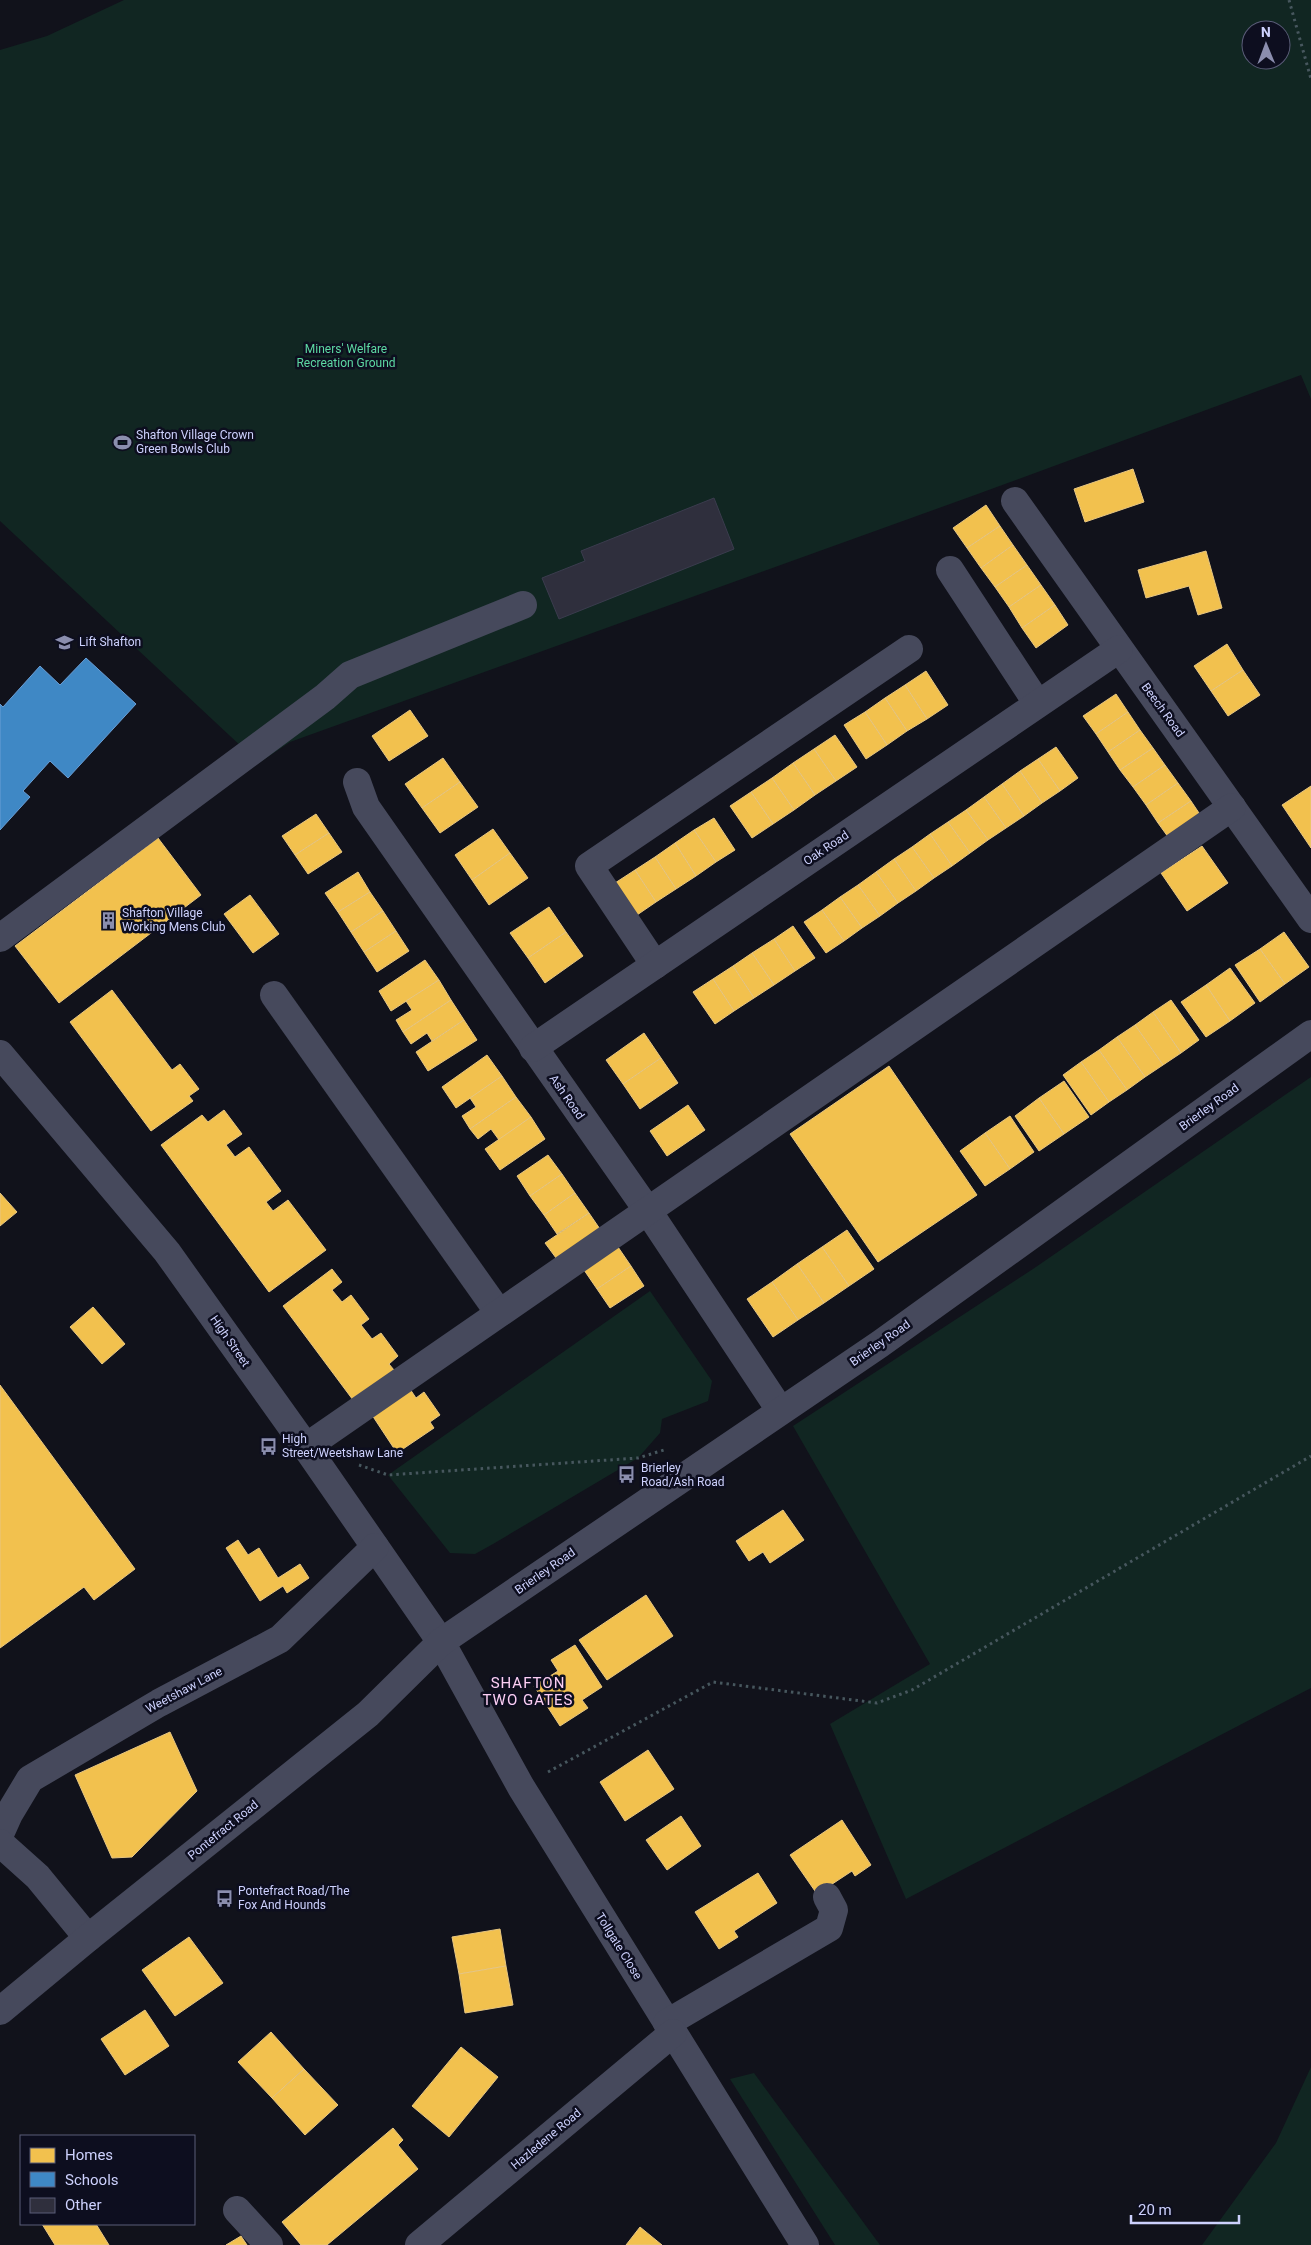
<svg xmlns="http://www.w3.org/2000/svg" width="1311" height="2245" viewBox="0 0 1311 2245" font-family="Roboto,sans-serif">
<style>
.green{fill:#112622;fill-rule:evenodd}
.homes{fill:#f2c14e;stroke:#e7c682}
.schools{fill:#3f88c5;stroke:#6a9ed6}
.building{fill:#2f2f3d;stroke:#3b3c4e}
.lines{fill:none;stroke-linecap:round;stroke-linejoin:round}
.path{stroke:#47575e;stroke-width:3;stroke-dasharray:2.5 4;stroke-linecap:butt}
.minor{stroke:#46495c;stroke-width:28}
.labels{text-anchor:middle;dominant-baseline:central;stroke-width:5;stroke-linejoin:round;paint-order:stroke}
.park-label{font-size:12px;fill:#5dd9a3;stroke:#0d0e1f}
.poi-label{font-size:12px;fill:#cdd1fd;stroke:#0d0e1f;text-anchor:start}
.street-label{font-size:12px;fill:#cdd1fd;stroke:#0d0e1f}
.quarter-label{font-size:15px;letter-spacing:1px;fill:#fdcff5;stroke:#0d0e1f}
</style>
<rect width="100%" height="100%" fill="#11121b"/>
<g class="green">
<path d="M124,0H1311V399L1301,375L975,495L290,742L259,763L0,521V50L47,36ZM1251,30H1281V60H1251Z"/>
<path d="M1311,1077V1688L906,1899L830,1724L930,1664L793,1426L1033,1269Z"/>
<path d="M650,1291L712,1381L708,1401L662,1419L660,1433L638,1458L493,1544L475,1554L450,1553L388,1475Z"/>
<path d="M1311,2067V2245H1202L1276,2143Z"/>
<path d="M754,2073L880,2245H835L730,2079Z"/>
</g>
<g class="homes">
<path d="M1133,469L1144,502L1085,522L1074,489Z"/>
<path d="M986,505L1000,526L967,548L953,528Z"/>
<path d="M1000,526L1013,545L981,568L967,548Z"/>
<path d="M1013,545L1027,565L995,587L981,568Z"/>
<path d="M1206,551L1222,608L1198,615L1189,586L1146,598L1138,570Z"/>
<path d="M1027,565L1041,585L1009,607L995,587Z"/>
<path d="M1041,585L1055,605L1022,628L1009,607Z"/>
<path d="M1055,605L1068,625L1036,648L1022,628Z"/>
<path d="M1227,644L1243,670L1211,691L1194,666Z"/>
<path d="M1243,670L1260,695L1228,716L1211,691Z"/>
<path d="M926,671L948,705L927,719L905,685Z"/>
<path d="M905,685L927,719L907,731L885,698Z"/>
<path d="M1116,694L1128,712L1096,734L1083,716Z"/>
<path d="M885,698L907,731L887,745L865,712Z"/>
<path d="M410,710L428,736L389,761L372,736Z"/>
<path d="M865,712L887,745L866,759L844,725Z"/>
<path d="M1128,712L1140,730L1108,752L1096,734Z"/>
<path d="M1140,730L1153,748L1120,770L1108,752Z"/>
<path d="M835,735L857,767L836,781L814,749Z"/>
<path d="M1056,747L1078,778L1060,791L1038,759Z"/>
<path d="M1153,748L1165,765L1133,787L1120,770Z"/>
<path d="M814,749L836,781L815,795L793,763Z"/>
<path d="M443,758L460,782L422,808L405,784Z"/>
<path d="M1038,759L1060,791L1042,803L1020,771Z"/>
<path d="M793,763L815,795L794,810L772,778Z"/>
<path d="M1165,765L1178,783L1146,805L1133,787Z"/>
<path d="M1020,771L1042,803L1024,816L1002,784Z"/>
<path d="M772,778L794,810L773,824L751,792Z"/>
<path d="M460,782L478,807L440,833L422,808Z"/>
<path d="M1178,783L1191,801L1158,823L1146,805Z"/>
<path d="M1002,784L1024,816L1006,828L984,797Z"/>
<path d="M1311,786V848L1282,805Z"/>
<path d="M751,792L773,824L752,838L730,806Z"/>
<path d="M984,797L1006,828L988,840L966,810Z"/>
<path d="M1191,801L1203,819L1171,841L1158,823Z"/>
<path d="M966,810L988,840L970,853L948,822Z"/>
<path d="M316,814L329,833L295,855L282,836Z"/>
<path d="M714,818L735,850L716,862L694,830Z"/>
<path d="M948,822L970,853L952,866L930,834Z"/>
<path d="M493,829L510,853L472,880L455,855Z"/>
<path d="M694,830L716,862L696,876L675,843Z"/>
<path d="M329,833L342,852L308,874L295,855Z"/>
<path d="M930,834L952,866L934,878L912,847Z"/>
<path d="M158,838L201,895L59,1003L15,946Z"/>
<path d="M675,843L696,876L676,889L655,857Z"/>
<path d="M1202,846L1228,883L1187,911L1161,873Z"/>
<path d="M912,847L934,878L916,891L894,859Z"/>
<path d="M510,853L528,878L489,905L472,880Z"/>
<path d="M655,857L676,889L656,902L635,870Z"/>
<path d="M894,859L916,891L898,903L876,872Z"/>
<path d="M635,870L656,902L637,915L615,883Z"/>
<path d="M358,872L370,892L338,912L325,893Z"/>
<path d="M876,872L898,903L880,916L858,885Z"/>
<path d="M858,885L880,916L862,928L840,897Z"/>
<path d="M370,892L383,911L351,932L338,912Z"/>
<path d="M250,895L279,934L253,953L224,914Z"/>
<path d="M840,897L862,928L844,941L822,910Z"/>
<path d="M549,907L566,932L528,958L510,933Z"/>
<path d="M822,910L844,941L826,953L804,922Z"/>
<path d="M383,911L396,931L364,952L351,932Z"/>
<path d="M793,926L815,958L795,971L774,939Z"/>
<path d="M396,931L409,951L377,972L364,952Z"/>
<path d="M566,932L583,956L545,983L528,958Z"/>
<path d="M1284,932L1309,967L1285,984L1260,949Z"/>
<path d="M774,939L795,971L774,985L752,953Z"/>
<path d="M1260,949L1285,984L1260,1002L1235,965Z"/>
<path d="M752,953L774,985L754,998L733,966Z"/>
<path d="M425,960L439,980L391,1011L379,991Z"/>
<path d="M733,966L754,998L734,1011L713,979Z"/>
<path d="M1230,968L1255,1003L1230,1021L1206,985Z"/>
<path d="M713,979L734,1011L715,1024L693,992Z"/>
<path d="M439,980L451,1000L403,1032L396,1020L412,1010L406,1001Z"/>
<path d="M1206,985L1230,1021L1206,1037L1181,1002Z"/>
<path d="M112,990L172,1070L180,1064L199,1089L189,1096L193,1101L151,1131L70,1022Z"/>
<path d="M451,1000L464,1020L432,1041L427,1033L411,1044L403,1032Z"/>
<path d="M1171,1000L1199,1040L1181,1053L1153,1012Z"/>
<path d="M1153,1012L1181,1053L1163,1065L1135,1025Z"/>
<path d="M464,1020L477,1040L428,1071L416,1052Z"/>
<path d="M1135,1025L1163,1065L1145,1077L1117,1037Z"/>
<path d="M644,1033L661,1058L623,1084L606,1060Z"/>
<path d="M1117,1037L1145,1077L1127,1090L1099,1050Z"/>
<path d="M1099,1050L1127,1090L1109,1102L1081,1062Z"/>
<path d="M487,1055L502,1076L456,1108L442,1087Z"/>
<path d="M661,1058L678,1083L640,1109L623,1084Z"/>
<path d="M1081,1062L1109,1102L1091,1115L1063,1075Z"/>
<path d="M889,1066L977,1195L878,1262L790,1134Z"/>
<path d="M502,1076L516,1097L470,1129L462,1116L476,1107L470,1098Z"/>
<path d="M1064,1081L1089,1117L1064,1134L1039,1098Z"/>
<path d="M516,1097L531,1117L499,1140L491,1129L478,1139L470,1129Z"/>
<path d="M1039,1098L1064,1134L1039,1151L1015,1116Z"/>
<path d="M688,1105L705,1130L667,1156L650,1131Z"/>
<path d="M224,1110L242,1134L226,1145L235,1157L249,1147L281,1191L266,1202L273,1211L288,1200L326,1250L269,1292L161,1145L202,1115L208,1122Z"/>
<path d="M1010,1116L1034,1152L1010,1169L985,1133Z"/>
<path d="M531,1117L545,1139L500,1170L485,1149Z"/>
<path d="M985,1133L1010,1169L985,1186L960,1151Z"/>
<path d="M548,1155L562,1174L530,1196L517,1176Z"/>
<path d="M562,1174L575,1193L544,1215L530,1196Z"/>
<path d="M0,1193L17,1212L0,1226Z"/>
<path d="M575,1193L589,1213L557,1234L544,1215Z"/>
<path d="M589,1213L602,1232L559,1262L545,1243Z"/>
<path d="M847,1230L874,1269L849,1286L822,1247Z"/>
<path d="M618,1247L631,1266L597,1289L584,1270Z"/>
<path d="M822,1247L849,1286L824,1303L797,1264Z"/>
<path d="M797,1264L824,1303L798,1320L772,1282Z"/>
<path d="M631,1266L644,1286L610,1308L597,1289Z"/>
<path d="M332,1269L342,1282L332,1290L342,1302L351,1295L369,1319L361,1325L372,1339L381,1333L398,1356L389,1364L394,1370L353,1400L283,1306Z"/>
<path d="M772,1282L798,1320L773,1337L747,1299Z"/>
<path d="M93,1307L125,1344L102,1364L70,1327Z"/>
<path d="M0,1385L135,1569L94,1600L84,1587L0,1648Z"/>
<path d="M410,1389L416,1398L424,1392L440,1415L430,1422L434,1428L397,1453L372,1415Z"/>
<path d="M783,1510L804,1540L770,1563L763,1552L749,1561L736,1541Z"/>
<path d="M238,1540L248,1555L259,1548L278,1578L300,1564L309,1578L287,1593L283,1586L260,1601L226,1548Z"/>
<path d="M646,1595L673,1636L607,1680L579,1640Z"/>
<path d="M575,1645L602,1687L582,1700L588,1708L560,1726L534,1686L558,1671L551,1660Z"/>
<path d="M170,1732L197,1791L132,1857L112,1858L75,1775Z"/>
<path d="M648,1750L674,1789L625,1821L600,1782Z"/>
<path d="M681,1816L701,1846L667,1870L646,1840Z"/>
<path d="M842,1820L871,1865L855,1876L852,1871L817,1894L790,1855Z"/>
<path d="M758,1873L777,1903L734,1931L738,1937L719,1949L695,1912Z"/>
<path d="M500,1929L506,1966L459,1974L452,1937Z"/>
<path d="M189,1937L223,1983L175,2016L142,1970Z"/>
<path d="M506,1966L513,2005L465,2013L459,1974Z"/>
<path d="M145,2010L169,2046L125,2075L101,2039Z"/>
<path d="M271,2032L304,2069L272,2098L238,2062Z"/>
<path d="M461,2047L498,2077L449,2137L412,2106Z"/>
<path d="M304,2069L338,2105L305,2135L272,2098Z"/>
<path d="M393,2128L403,2140L398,2145L418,2169L327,2245H301L282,2222Z"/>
<path d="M42,2224H96L109,2245H55Z"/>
<path d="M640,2227L662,2245H626Z"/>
<path d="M241,2236L247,2245H226Z"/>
</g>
<path class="schools" d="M86,658L136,704L68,778L50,761L23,791L30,797L0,830V704L3,707L40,666L60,685Z"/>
<path class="building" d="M714,498L734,549L559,619L542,578L585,561L581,551Z"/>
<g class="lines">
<g class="path">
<path d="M1289,0L1311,79"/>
<path d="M359,1465L388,1475L638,1458L664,1450"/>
<path d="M548,1772L713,1682L877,1703L912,1690L1311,1456"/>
</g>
<g class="minor">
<path d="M1015,501L1311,919"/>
<path d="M950,570L1037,703"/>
<path d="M357,782L366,807L648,1211L780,1410"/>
<path d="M0,938L325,697L350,675L523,605"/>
<path d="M655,965L589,866L909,649"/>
<path d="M274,995L499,1313"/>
<path d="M533,1048L1119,649"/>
<path d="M0,1054L167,1252L306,1447L441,1642L521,1787L805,2245"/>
<path d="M306,1447L1232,807"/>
<path d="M0,1834L9,1814L30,1779L159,1703L280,1639L375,1547"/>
<path d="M0,1843L38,1877L88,1938"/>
<path d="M0,2011L88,1938L368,1714L441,1642L880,1344L1311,1034"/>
<path d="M667,2023L829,1928L834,1910L827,1897"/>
<path d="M237,2210L269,2245"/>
<path d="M419,2245L673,2033"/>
</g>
</g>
<defs>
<symbol id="stadium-bare" viewBox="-9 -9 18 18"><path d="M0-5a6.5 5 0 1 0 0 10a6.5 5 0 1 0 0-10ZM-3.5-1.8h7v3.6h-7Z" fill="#8b8eae" stroke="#0d0e1f" stroke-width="2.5" paint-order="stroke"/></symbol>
<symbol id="school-bare" viewBox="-9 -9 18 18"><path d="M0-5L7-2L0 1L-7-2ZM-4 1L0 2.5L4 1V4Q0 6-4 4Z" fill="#8b8eae" stroke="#0d0e1f" stroke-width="2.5" paint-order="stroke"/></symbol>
<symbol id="building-bare" viewBox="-9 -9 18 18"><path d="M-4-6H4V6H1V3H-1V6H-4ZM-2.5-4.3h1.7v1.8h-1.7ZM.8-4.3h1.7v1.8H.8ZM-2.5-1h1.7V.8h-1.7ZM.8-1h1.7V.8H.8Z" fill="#8b8eae" stroke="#0d0e1f" stroke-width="2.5" paint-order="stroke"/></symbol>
<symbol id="bus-bare" viewBox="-9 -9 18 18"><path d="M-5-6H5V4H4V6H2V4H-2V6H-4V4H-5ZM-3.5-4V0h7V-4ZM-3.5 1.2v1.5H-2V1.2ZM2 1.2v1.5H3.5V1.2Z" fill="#8b8eae" stroke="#0d0e1f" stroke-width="2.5" paint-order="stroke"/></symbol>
</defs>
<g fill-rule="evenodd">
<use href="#stadium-bare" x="110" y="430" width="25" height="25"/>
<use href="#school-bare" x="52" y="630" width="25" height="25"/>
<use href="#building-bare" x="96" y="908" width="25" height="25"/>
<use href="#bus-bare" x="256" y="1434" width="25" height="25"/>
<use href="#bus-bare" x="614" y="1462" width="25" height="25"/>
<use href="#bus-bare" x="212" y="1886" width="25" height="25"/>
</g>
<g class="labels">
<g class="park-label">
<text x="346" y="349">Miners' Welfare<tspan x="346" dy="14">Recreation Ground</tspan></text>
</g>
<g class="poi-label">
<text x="136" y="435">Shafton Village Crown<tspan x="136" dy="14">Green Bowls Club</tspan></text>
<text x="79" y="642">Lift Shafton</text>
<text x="122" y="913">Shafton Village<tspan x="122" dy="14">Working Mens Club</tspan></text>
<text x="282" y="1439">High<tspan x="282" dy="14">Street/Weetshaw Lane</tspan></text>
<text x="641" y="1468">Brierley<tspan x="641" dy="14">Road/Ash Road</tspan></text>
<text x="238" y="1891">Pontefract Road/The<tspan x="238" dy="14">Fox And Hounds</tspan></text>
</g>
<g class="street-label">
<text transform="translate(1163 710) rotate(54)">Beech Road</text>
<text transform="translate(826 848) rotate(-34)">Oak Road</text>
<text transform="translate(567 1097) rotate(55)">Ash Road</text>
<text transform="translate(1209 1107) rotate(-36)">Brierley Road</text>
<text transform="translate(230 1341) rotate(55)">High Street</text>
<text transform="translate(880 1343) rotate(-35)">Brierley Road</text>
<text transform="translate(545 1571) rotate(-35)">Brierley Road</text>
<text transform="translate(184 1690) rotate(-28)">Weetshaw Lane</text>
<text transform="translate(223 1830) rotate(-39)">Pontefract Road</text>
<text transform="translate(619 1946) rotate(58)">Tollgate Close</text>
<text transform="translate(546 2139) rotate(-40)">Hazledene Road</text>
</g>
<g class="quarter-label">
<text x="528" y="1683">SHAFTON<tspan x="528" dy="17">TWO GATES</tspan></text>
</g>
</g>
<rect x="20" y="2135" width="175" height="90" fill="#0d0e1f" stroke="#5a5c78"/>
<rect x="30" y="2148" width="25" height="15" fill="#f2c14e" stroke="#5a5c78"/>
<text x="65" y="2160" font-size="15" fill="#cdd1fd">Homes</text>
<rect x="30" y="2172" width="25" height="15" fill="#3f88c5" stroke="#5a5c78"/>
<text x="65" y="2185" font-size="15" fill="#cdd1fd">Schools</text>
<rect x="30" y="2198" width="25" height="15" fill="#2f2f3d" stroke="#5a5c78"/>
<text x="65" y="2210" font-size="15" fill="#cdd1fd">Other</text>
<g transform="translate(1266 45) rotate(359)"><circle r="24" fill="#0d0e1f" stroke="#5a5c78"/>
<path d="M0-4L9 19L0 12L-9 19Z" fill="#8b8eae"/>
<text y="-8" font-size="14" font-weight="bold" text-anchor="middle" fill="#cdd1fd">N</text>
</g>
<path d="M1131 2215v8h108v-8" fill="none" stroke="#cdd1fd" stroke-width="2.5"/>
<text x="1138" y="2215" font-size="15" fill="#cdd1fd" stroke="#0d0e1f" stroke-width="4" paint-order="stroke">20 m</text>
</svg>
